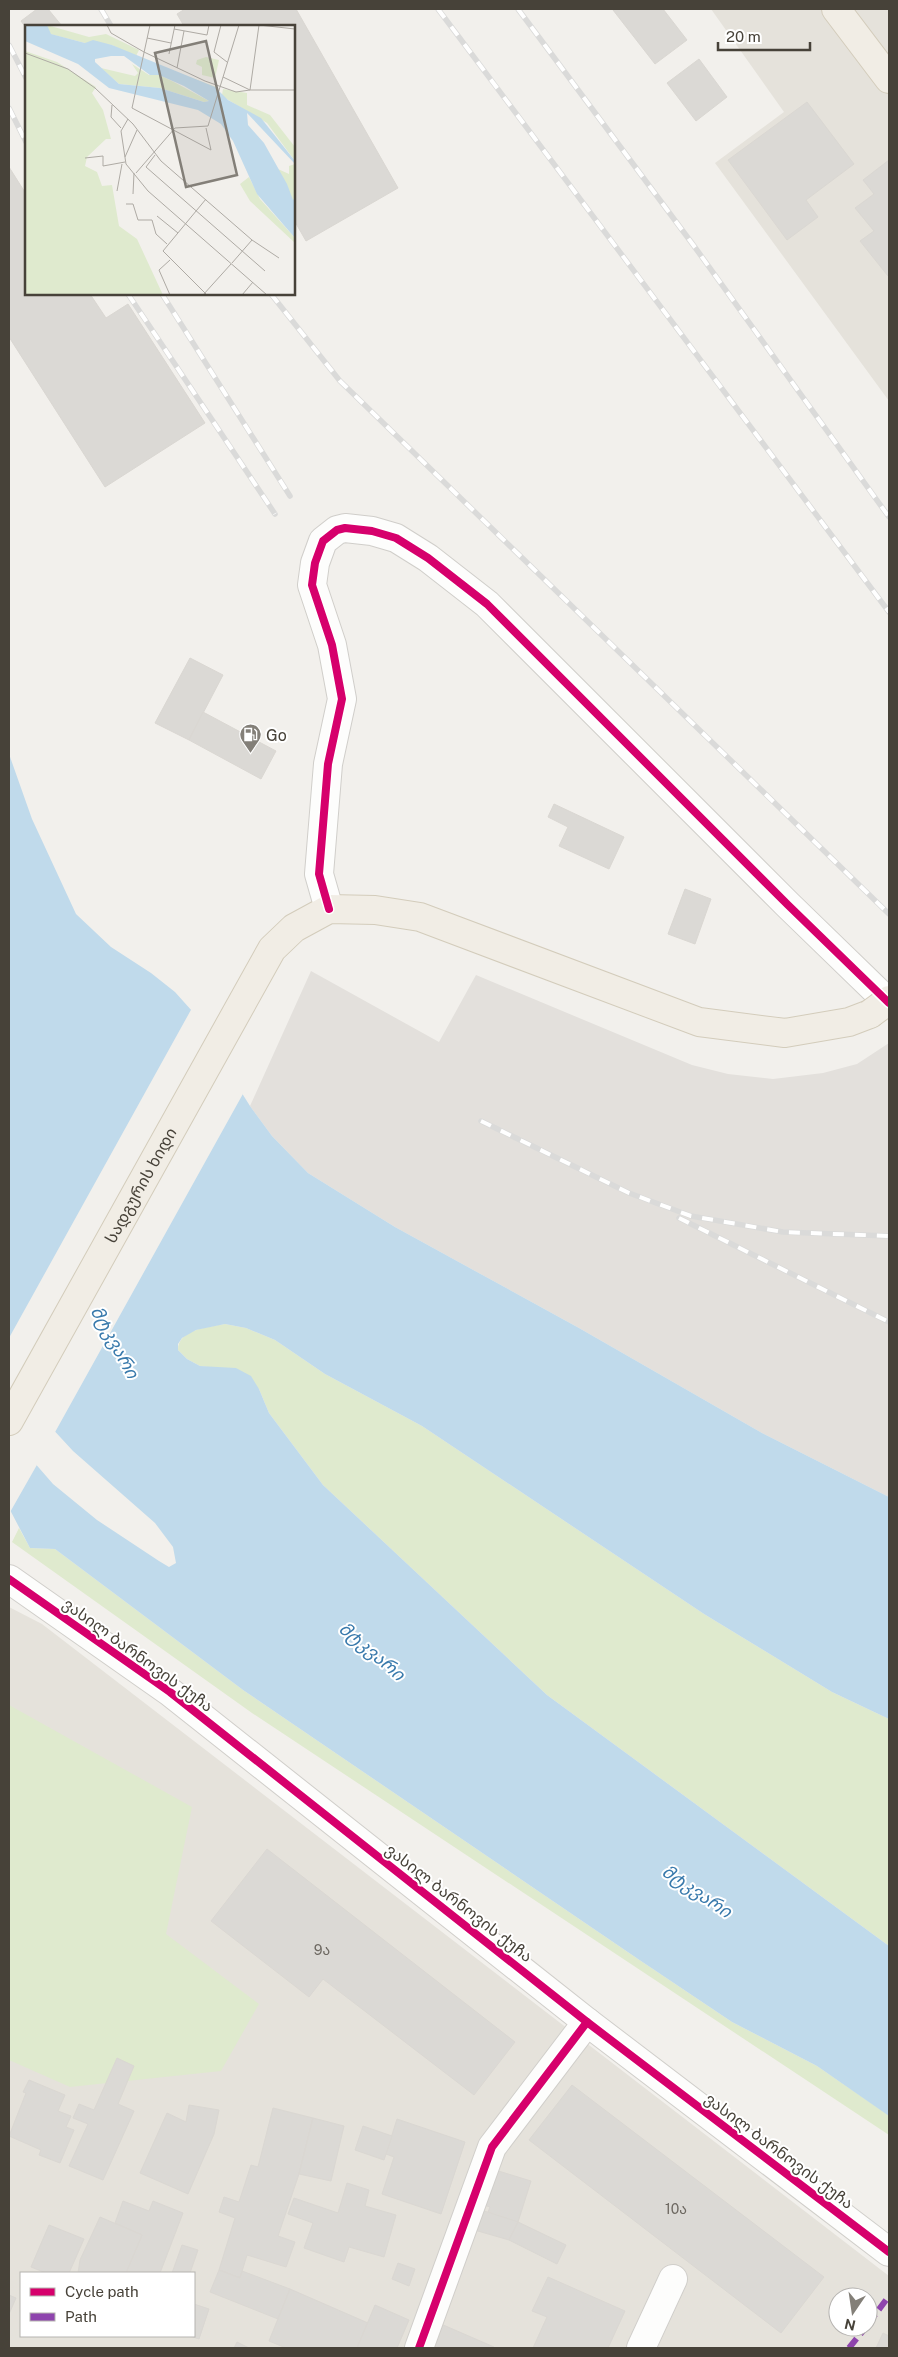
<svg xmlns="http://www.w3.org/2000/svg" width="898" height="2357" viewBox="0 0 898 2357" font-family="'Public Sans','Noto Sans Georgian',sans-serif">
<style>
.residential{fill:#e5e2db;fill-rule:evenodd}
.industrial{fill:#e3e0dc}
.green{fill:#dfeace}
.water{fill:#c0daeb}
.pier{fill:#f2f0ec}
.building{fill:#dbd9d5;stroke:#dad7d2}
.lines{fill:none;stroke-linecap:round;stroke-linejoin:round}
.minor-casing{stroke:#d0ceca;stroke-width:30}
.major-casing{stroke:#d3ccbb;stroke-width:30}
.minor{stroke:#fdfdfc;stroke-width:28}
.major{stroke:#f1ede5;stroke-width:28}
.rail-casing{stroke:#dadad9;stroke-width:5.5}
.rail{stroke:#fff;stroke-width:4;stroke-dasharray:11;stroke-linecap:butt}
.major-bridge-casing{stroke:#d3ccbb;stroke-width:30;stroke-linecap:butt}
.major-bridge{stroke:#f1ede5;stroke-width:28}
.quiet{stroke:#8e44ad;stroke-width:6;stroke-dasharray:12 6;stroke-linecap:butt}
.cycleway-casing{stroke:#fff;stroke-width:11}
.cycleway{stroke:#d6006c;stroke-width:8}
.labels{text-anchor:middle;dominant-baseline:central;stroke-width:4;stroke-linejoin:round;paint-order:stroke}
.number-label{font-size:14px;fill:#6d6861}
.poi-label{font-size:16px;fill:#474239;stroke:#fff;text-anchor:start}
.street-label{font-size:16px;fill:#474239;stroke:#fff}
.water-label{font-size:18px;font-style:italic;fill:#397aac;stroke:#fff}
.inset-road{fill:none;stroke:#aeaaa4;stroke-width:1}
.view{fill:#837f78;fill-opacity:0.15;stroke:#837f78;stroke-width:2.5}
.inset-edge{fill:none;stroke:#474239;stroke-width:2.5}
</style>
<rect width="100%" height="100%" fill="#f2f0ec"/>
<g class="residential">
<path d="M711,9H889V401L715,163L784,112Z"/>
<path d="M9,1607L42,1624L889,2276V2348H9ZM21,2273H194V2336H21ZM838,2297H868V2327H838Z"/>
</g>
<path class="industrial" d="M311,971L439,1042L476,975L692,1065L728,1074L773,1079L823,1073L857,1064L889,1043V1497L762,1433L579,1328L395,1227L308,1173L272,1136L250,1106Z"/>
<g class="green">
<path d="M225,1324L246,1328L275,1340L325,1374L422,1426L704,1614L832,1692L889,1719V1946L547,1695L323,1485L269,1413L259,1389L216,1368L200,1366L187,1359L178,1350C178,1329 209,1327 225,1324Z"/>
<path d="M19,1528L30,1548L55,1549L243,1690L638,1959L732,2022L817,2066L887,2114L889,2116V2135L252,1713L12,1542Z"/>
<path d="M9,1705L192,1807L166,1934L259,2004L221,2071L70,2087L9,2060Z"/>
</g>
<path class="water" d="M9,754L32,819L76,914L111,947L151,973L175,992L201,1021L206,1036L250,1106L272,1136L308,1173L395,1227L579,1328L762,1433L889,1497V1719L832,1692L704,1614L422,1426L325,1374L275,1340L246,1328L225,1324L196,1330L182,1338L178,1344V1350L187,1359L200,1366L236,1368L251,1376L259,1389L269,1413L323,1485L547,1695L889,1946V2116L817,2066L732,2022L638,1959L243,1690L55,1549L30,1548L9,1508L20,1446L53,1484L97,1520L159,1561L169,1567L176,1563L173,1547L155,1523L73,1451L49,1425L9,1373Z"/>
<g class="pier">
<path d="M192,1008L203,1020L208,1035L244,1092L54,1434L9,1377V1338Z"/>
<path d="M9,1423L22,1444L38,1463L9,1514Z"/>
</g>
<g class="building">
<path d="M37,9H48L62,26L26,28L21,21Z"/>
<path d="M185,9H296L398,188L306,241L294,220V26H184L177,14Z"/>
<path d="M615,9H663L687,40L655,64L613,10Z"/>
<path d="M699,59L727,97L696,121L667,83Z"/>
<path d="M807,102L854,164L806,200L818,217L787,240L728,160Z"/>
<path d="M889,160V275L888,276L860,241L874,231L855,208L874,194L863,180Z"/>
<path d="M9,167L26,194V294H90L106,318L128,304L205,423L105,487L9,337Z"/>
<path d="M190,658L223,675L189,740L155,723Z"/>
<path d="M203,712L276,751L261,779L189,740Z"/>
<path d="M554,804L624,837L609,869L559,846L568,827L548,817Z"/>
<path d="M685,889L711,899L695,944L668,934Z"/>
<path d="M267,1849L515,2042L474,2095L323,1979L309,1997L211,1921Z"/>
<path d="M117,2058L134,2066L118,2104L134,2111L103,2180L69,2166L88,2124L73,2118L79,2104L94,2110Z"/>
<path d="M29,2080L65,2095L58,2111L71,2116L66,2127L74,2130L60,2163L39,2155L41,2150L9,2136L26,2093L23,2092Z"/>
<path d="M572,2085L824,2277L781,2333L529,2140Z"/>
<path d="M189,2105L219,2110L214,2134L188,2194L140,2173L167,2113L186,2122Z"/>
<path d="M273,2108L313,2118L299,2174L278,2236L295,2242L286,2267L247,2255L240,2278L219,2270L235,2218L219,2212L224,2197L239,2202L251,2165L258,2167Z"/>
<path d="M313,2118L344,2126L331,2181L299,2174Z"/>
<path d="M397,2119L465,2142L441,2214L382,2194L394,2157L386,2154Z"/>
<path d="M363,2126L392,2136L384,2160L355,2150Z"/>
<path d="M492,2169L531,2181L518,2222L488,2212L490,2207L481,2204Z"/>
<path d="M347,2183L369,2190L365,2206L396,2215L384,2257L349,2247L344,2262L304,2248L313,2223L288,2214L294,2198L338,2213Z"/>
<path d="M123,2201L149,2211L153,2201L183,2213L160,2273L126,2272L142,2235L115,2223Z"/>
<path d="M478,2209L518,2222L509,2240L471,2229Z"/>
<path d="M100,2217L142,2235L126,2273H78L80,2260Z"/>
<path d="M518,2222L566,2245L557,2264L509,2240Z"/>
<path d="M49,2225L84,2239L69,2273H46L31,2267Z"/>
<path d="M182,2245L198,2250L190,2273H172Z"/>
<path d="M398,2263L415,2269L409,2286L392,2279Z"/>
<path d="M219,2270L240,2278L242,2271L290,2289L278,2319L210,2292Z"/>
<path d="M548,2277L625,2311L608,2348H533L547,2317L532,2311Z"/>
<path d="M290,2289L368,2323L357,2348H286L269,2341Z"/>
<path d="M9,2295L16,2298L9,2314Z"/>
<path d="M194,2304L209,2309L199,2339L190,2336H194Z"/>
<path d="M375,2305L409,2320L397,2348H357Z"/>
<path d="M441,2324L494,2347V2348H433Z"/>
<path d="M883,2333L889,2336V2348H876Z"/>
<path d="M237,2342L249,2348H234Z"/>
</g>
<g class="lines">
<defs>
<g id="minor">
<path d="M329,909L319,874L328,764L342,699L332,645L312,585L315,563L323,541L337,530L345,528L372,531L396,538L428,558L487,604L788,905L889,1003"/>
<path d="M9,1579L170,1692L587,2022L889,2252"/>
<path d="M419,2348L492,2147L587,2022"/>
<path d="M641,2348L673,2279"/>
</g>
<g id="major">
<path d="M836,9L889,79"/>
<path id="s1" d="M9,1421L272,949L294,928L329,909L375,910L420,917L699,1022L785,1033L849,1022L870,1014"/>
</g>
</defs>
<use href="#minor" class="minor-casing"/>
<use href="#major" class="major-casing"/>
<use href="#minor" class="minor"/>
<use href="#major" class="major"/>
<defs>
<g id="rail">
<path d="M101,9L111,26"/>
<path d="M438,9L889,612"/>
<path d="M518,9L694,246L889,517"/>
<path d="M9,45L26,78"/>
<path d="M9,108L26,142"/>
<path d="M128,294L275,514"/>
<path d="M162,294L290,496"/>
<path d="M271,294L340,381L889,914"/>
<path d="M481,1121L629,1193L691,1216L783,1232L889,1236"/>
<path d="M679,1218L889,1322"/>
</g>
</defs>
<use href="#rail" class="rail-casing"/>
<use href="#rail" class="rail"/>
<defs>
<path id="major-bridge" d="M870,1014L889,1000"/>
</defs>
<use href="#major-bridge" class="major-bridge-casing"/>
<use href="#major-bridge" class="major-bridge"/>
<g class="quiet">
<path d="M868,2324L889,2296"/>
<path d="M849,2348L866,2327"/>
</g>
<defs>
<g id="cycleway">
<path d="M329,909L319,874L328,764L342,699L332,645L312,585L315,563L323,541L337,530L345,528L372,531L396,538L428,558L487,604L788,905L889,1003"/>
<path d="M9,1579L170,1692L587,2022L889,2252"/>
<path d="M419,2348L492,2147L587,2022"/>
</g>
</defs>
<use href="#cycleway" class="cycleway-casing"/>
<use href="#cycleway" class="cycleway"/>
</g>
<defs>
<symbol id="fuel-pin" viewBox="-11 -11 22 30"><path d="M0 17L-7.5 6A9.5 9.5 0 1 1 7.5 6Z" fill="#837f78" stroke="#fff"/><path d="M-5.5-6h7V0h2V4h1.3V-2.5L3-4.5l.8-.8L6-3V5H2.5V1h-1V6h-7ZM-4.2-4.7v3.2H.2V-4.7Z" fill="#fff"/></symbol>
</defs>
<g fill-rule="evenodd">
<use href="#fuel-pin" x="238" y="722" width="25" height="34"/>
</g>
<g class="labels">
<g class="number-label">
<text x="322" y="1950">9ა</text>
<text x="676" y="2209">10ა</text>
</g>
<g class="poi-label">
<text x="266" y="735">Go</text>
</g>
<g class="street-label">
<text stroke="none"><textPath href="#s1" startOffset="270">სადგურის ხიდი</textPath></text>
<text transform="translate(138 1655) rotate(36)">ვასილ ბარნოვის ქუჩა</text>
<text transform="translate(459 1903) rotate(38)">ვასილ ბარნოვის ქუჩა</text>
<text transform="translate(779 2151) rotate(37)">ვასილ ბარნოვის ქუჩა</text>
</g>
<g class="water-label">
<text transform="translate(115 1342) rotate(61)">მტკვარი</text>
<text transform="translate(372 1651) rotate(40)">მტკვარი</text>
<text transform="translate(697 1891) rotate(34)">მტკვარი</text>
</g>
</g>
<g transform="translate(25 25)">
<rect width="270" height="270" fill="#f2f0ec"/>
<path d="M22,0L64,12L81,9L114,25L111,31L119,35L191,62V63L116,35L87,20L60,18L25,9ZM0,26L32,37L71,62L67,68L78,85L86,114H81L62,132L60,141L72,147L77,161L87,160L94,201L112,214L138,270H0ZM181,32L194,35L190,53L177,50V42L171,39L172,35ZM107,39L124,50L132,49L149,57L184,76L179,77L135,63L94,59L76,43L110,51L113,48ZM198,64L222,68V80L245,90L270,122V136L242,98L200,73L197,70ZM270,139V173L268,176L253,144L264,149V141ZM224,152L235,174L270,213V218L225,176L215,159Z" fill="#dfeace"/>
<path d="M0,0H22L26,9L60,18L68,15L87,20L190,62L203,75L236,93L270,136V139L222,88L223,100L239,118L262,159L268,175L270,173V213L232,169L208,116L196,99L173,85L84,63L53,39L0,16ZM86,31H99L125,50H134L159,61L184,76L179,77L135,63L94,59L70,37V34Z" fill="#c0daeb" fill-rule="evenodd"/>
<path class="inset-road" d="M82,0L86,8L119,27L180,56L211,67L225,65M125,0L107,83L186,125L181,103M196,0L189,27L202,37M234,0L270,4M149,4L182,10L184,0M122,13L146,18M0,28L43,44L70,63L108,99L136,136L227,215L207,238M144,29L150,0M152,43L159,6M198,52L225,65H270M225,65L234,0M87,80L86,92L96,103M103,94L96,106L101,139L123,166L242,270M130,130L121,142L240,246M100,132L112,105M60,133L78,131V141L100,137M111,148L150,103L183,101L214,0M92,166L97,139M108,169L109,148M181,174L138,226L182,270M101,179H108L113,195H127L131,209L142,219M132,191L153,208M227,215L254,233M145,235L134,245L145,270M178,270L206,239M217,270L228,257"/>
<path class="view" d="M181,16L212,150L161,162L130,28Z"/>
<rect width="270" height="270" class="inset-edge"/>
</g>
<rect width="898" height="2357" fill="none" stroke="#474239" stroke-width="20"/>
<rect x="20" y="2272" width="175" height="65" fill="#ffffff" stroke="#b5b3b0"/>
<rect x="30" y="2288" width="25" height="8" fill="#d6006c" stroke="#b5b3b0"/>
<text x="65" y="2297" font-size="15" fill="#474239">Cycle path</text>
<rect x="30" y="2313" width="25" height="8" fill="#8e44ad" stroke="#b5b3b0"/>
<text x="65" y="2322" font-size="15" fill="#474239">Path</text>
<g transform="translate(853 2312) rotate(193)"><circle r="24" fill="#ffffff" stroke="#b5b3b0"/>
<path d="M0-4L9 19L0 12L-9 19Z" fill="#837f78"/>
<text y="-8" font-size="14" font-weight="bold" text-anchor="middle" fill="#474239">N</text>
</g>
<path d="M718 42v8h92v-8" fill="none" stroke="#474239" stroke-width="2.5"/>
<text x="726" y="42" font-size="15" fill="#474239" stroke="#ffffff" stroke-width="4" paint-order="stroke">20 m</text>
</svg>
